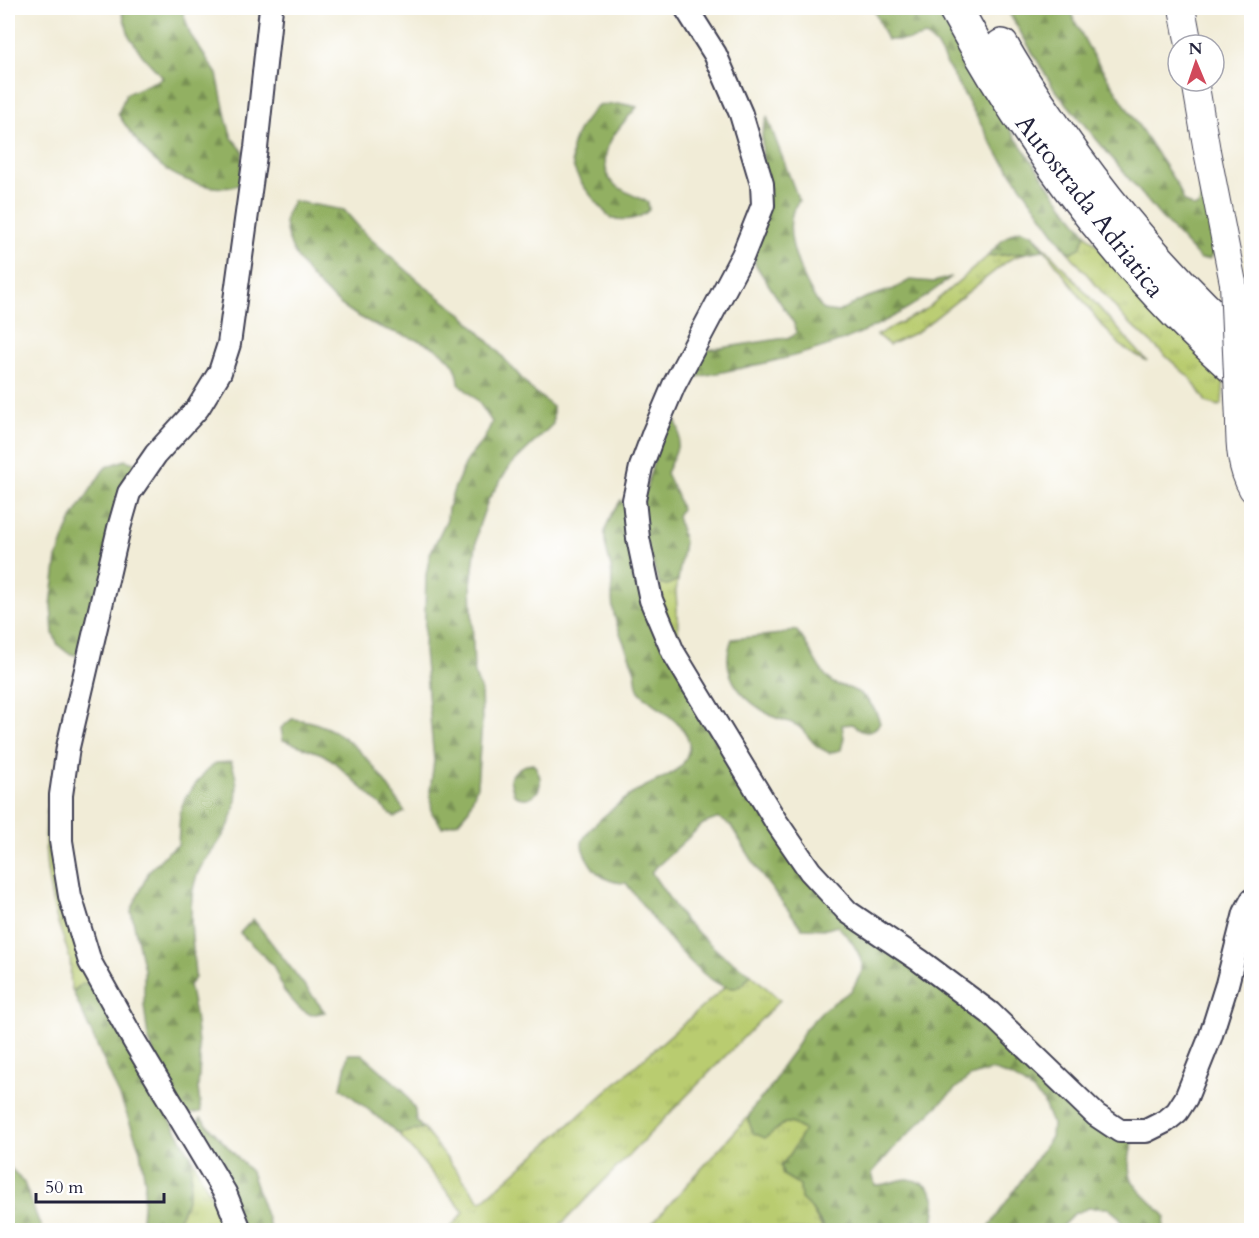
<svg xmlns="http://www.w3.org/2000/svg" width="1259" height="1238" viewBox="0 0 1259 1238" font-family="Cardo,serif">
<style>
.grass{fill:url(#grass-tufts);stroke:#6e7756;stroke-width:1.5}
.forest{fill:url(#forest-firs);stroke:#5a694e;stroke-width:1.5}
.lines{fill:none;stroke-linecap:round;stroke-linejoin:round}
.tertiary-casing{stroke:#414052;stroke-width:26}
.secondary-casing{stroke:#414052;stroke-width:28}
.motorway-casing{stroke:#414052;stroke-width:36}
.tertiary{stroke:#fff;stroke-width:22}
.secondary{stroke:#fff;stroke-width:26}
.motorway{stroke:#fff;stroke-width:33}
.secondary-bridge-casing{stroke:#414052;stroke-width:28;stroke-linecap:butt}
.secondary-bridge{stroke:#fff;stroke-width:26}
.labels{text-anchor:middle;dominant-baseline:central;stroke-width:6;stroke-linejoin:round;paint-order:stroke}
.street-label{font-size:26px;fill:#22223b;stroke:#fff}
</style>
<defs>
<pattern id="grass-tufts" width="24" height="20" patternUnits="userSpaceOnUse" patternTransform="scale(1.5)"><rect width="24" height="20" fill="#b9cc70"/><path d="M3 7l-1-3M5 7V3M7 7l1-3M15 17l-1-3M17 17v-4M19 17l1-3" fill="none" stroke="#9faf62"/></pattern>
<pattern id="forest-firs" width="22" height="20" patternUnits="userSpaceOnUse" patternTransform="scale(1.5)"><rect width="22" height="20" fill="#92b062"/><path d="M5 1l3.5 6h-7zM16 11l3.5 6h-7z" fill="#778f52"/></pattern>
</defs>
<rect width="100%" height="100%" fill="#fff"/>
<filter id="ink" filterUnits="userSpaceOnUse"><feTurbulence type="fractalNoise" baseFrequency=".0167" numOctaves="2"/><feDisplacementMap in="SourceGraphic" scale="12" xChannelSelector="R" yChannelSelector="G"/><feConvolveMatrix kernelMatrix="1 2 1 2 8 2 1 2 1" color-interpolation-filters="sRGB"/></filter>
<filter id="wash" filterUnits="userSpaceOnUse"><feTurbulence type="fractalNoise" baseFrequency=".008" numOctaves="4" result="noise"/><feDisplacementMap in="SourceGraphic" scale="24" xChannelSelector="R" yChannelSelector="G"/><feGaussianBlur stdDeviation="1.35" result="paint"/><feColorMatrix in="noise" values="0 0 0 0 0 0 0 0 0 0 0 0 0 0 0 0 0 1.4 0 .05"/><feComposite in="paint" operator="in"/></filter>
<g filter="url(#wash)">
<rect width="100%" height="100%" fill="#f1ecd7"/>
<g class="grass">
<path d="M1033,234L1147,361L1122,347L1100,323Z"/>
<path d="M1086,234L1224,379L1222,403L1219,406L1206,402L1191,379L1125,319L1067,251L1072,252Z"/>
<path d="M1025,253L1009,260L917,332L889,345L877,335L925,310L988,256Z"/>
<path d="M678,580L676,591L679,644L669,633L659,583L667,585Z"/>
<path d="M50,783L52,824L97,984L77,987L73,992C68,981 72,972 70,960C67,946 60,931 56,916C43,867 43,833 50,783Z"/>
<path d="M751,974L780,1000L556,1230H448L464,1212L399,1134L423,1128L481,1202L726,986C738,990 744,984 751,974Z"/>
<path d="M749,1116V1122L765,1138L785,1123H791L804,1130L791,1153L781,1166L783,1175L800,1185L801,1199L810,1207L823,1230H646Z"/>
<path d="M191,1156L227,1228L224,1230H172C188,1208 193,1183 191,1156Z"/>
</g>
<g class="forest">
<path d="M121,8H180L182,9L190,34L217,74L227,122L232,138L243,151L240,184C229,189 219,188 207,186C162,177 142,151 118,114L126,94L163,78L142,55L129,36Z"/>
<path d="M873,8H928L935,15L943,18C985,95 1032,166 1086,234L1080,248L1072,252L1067,251L996,151L936,45L926,36L910,40H887Z"/>
<path d="M1006,8H1068L1092,54L1178,186L1184,201L1193,207L1199,206L1201,197L1199,177L1217,238L1214,254L1209,259H1200L1160,216L1053,87Z"/>
<path d="M623,104L637,107C622,125 601,143 606,168C607,175 608,180 614,184C624,192 637,197 648,202L649,210C638,221 625,220 611,219C572,175 552,154 598,105Z"/>
<path d="M767,117L799,201C776,227 805,286 823,310L838,312L865,298L894,289L910,280L934,282L951,277C870,345 786,360 686,379L700,357L707,350L792,337L796,333L795,325L755,264L754,248L763,183L762,133Z"/>
<path d="M293,201L344,210L365,234L427,288L462,314L495,348L530,388L553,407V424L510,466L488,500L478,529L471,584L474,673L481,690L482,722L477,786L469,809L458,822L442,827L432,813L430,791L434,761L424,651L426,575L430,554L447,519L448,508L454,489L467,460L484,439L492,422L478,401L459,384C458,372 456,365 446,356C426,338 394,335 371,323C335,306 288,264 285,222C284,216 290,208 293,201Z"/>
<path d="M1021,230L1033,234L1044,250L1025,253L988,256C998,245 1006,233 1021,230Z"/>
<path d="M667,412C690,430 676,451 666,473L677,496L681,509L677,516L684,542L678,580L667,585L659,583L638,519Z"/>
<path d="M125,460L137,464L79,656L68,653L58,645L53,633L51,605L57,558L66,533L73,517L102,472L106,467Z"/>
<path d="M621,500L629,509L709,731L866,929L1134,1138C1120,1183 1136,1185 1165,1216L1163,1230H1125L1119,1217L1108,1208H1089L1075,1213L1058,1230H987L1051,1137L1052,1124L1043,1101L1033,1091L1014,1078L992,1070L970,1077L955,1089L893,1149L872,1173L875,1185C887,1186 897,1179 908,1179C909,1179 917,1181 918,1182C942,1189 934,1211 933,1230H825L810,1207L801,1199L800,1185L783,1175L781,1166L791,1153L804,1130L791,1123H785L765,1138L753,1133L749,1122V1116L753,1108L774,1083L780,1068L795,1048L805,1029L823,1010L852,990L863,969C860,951 851,938 837,926L827,929L802,928L762,876L731,826L719,818L703,824L651,872L684,920L721,954L751,974C746,980 742,988 733,988C702,989 644,907 626,883C612,883 599,877 591,865C587,859 582,852 582,844C583,829 630,794 644,787C663,777 687,772 689,747C691,724 651,706 639,691C635,685 637,676 634,669C628,649 616,630 613,609C611,596 613,582 611,568C609,557 603,544 605,532C607,520 615,510 621,500Z"/>
<path d="M796,630C811,646 815,668 833,683C838,686 845,686 851,689C867,695 875,707 880,723C870,736 863,734 852,724L842,725L844,738L841,750L829,753C825,750 821,749 817,746C810,740 805,731 798,726C790,721 780,720 772,716C741,699 718,675 732,639L781,634Z"/>
<path d="M292,719C348,722 377,769 405,812L395,817L391,815L332,760L322,754L283,740L281,728Z"/>
<path d="M231,762C243,789 235,820 218,843C210,855 200,864 196,878C186,909 194,946 195,978L189,985L195,1014L200,1062L198,1088L201,1112L185,1115L156,1059L148,1038L144,1005V970L131,911L149,871L168,852L178,845L180,813L185,798L205,772L216,763Z"/>
<path d="M534,764C536,768 539,773 540,778C542,795 527,803 514,795L510,779C516,768 522,765 534,764Z"/>
<path d="M253,919L325,1012L311,1015L299,1008L284,991L273,965L240,933Z"/>
<path d="M91,982L191,1156C193,1184 188,1207 172,1230H141L145,1182L140,1150L121,1099L73,992L82,984Z"/>
<path d="M348,1054H362L403,1090L415,1110L416,1121L423,1128L399,1134L341,1088Z"/>
<path d="M201,1118L251,1172L271,1230H244L196,1124Z"/>
<path d="M8,1165L24,1183L42,1230H12L8,1221Z"/>
</g>
</g>
<g filter="url(#ink)">
<g class="lines">
<defs>
<g id="tertiary">
<path d="M686,8L715,54L741,114L762,184L763,205L743,255L674,385L654,432L641,467L634,500L638,538L651,600L673,652L775,820L810,871L848,912L919,960L990,1013L1096,1115L1120,1131H1146L1166,1121L1177,1112L1186,1098L1210,1038L1227,984L1245,913L1252,900"/>
<path d="M240,1230L225,1193L133,1039L90,962L70,896L61,841V795L68,747L119,528L129,493L156,454L198,408L220,372L229,344L256,148L271,8"/>
</g>
<g id="secondary">
<path d="M1182,8L1189,45"/>
<path d="M1195,81L1207,151L1233,283"/>
<path d="M1239,421C1239,445 1240,468 1252,489"/>
</g>
<g id="motorway">
<path d="M955,8C1032,149 1129,279 1252,384"/>
<path d="M1002,46C1015,70 1030,92 1046,115C1104,202 1173,283 1252,353"/>
</g>
</defs>
<use href="#tertiary" class="tertiary-casing"/>
<use href="#secondary" class="secondary-casing"/>
<use href="#motorway" class="motorway-casing"/>
<use href="#tertiary" class="tertiary"/>
<use href="#secondary" class="secondary"/>
<use href="#motorway" class="motorway"/>
<defs>
<path id="secondary-bridge" d="M1233,283L1239,421"/>
</defs>
<use href="#secondary-bridge" class="secondary-bridge-casing"/>
<use href="#secondary-bridge" class="secondary-bridge"/>
</g>
</g>
<g class="labels">
<g class="street-label">
<text transform="translate(1090 206) rotate(52)">Autostrada Adriatica</text>
</g>
</g>
<rect width="1259" height="1238" fill="none" stroke="#fff" stroke-width="30"/>
<g transform="translate(1196 63) rotate(358)"><circle r="28" fill="#ffffff" stroke="#a7a7b1" stroke-width="1.5"/>
<path d="M0-4.5L10 22L0 15L-10 22Z" fill="#d1495b"/>
<text y="-9" font-size="16" font-weight="bold" text-anchor="middle" fill="#22223b">N</text>
</g>
<path d="M36 1193v9h128v-9" fill="none" stroke="#22223b" stroke-width="3"/>
<text x="45" y="1193" font-size="18" fill="#22223b" stroke="#ffffff" stroke-width="4.5" paint-order="stroke">50 m</text>
</svg>
